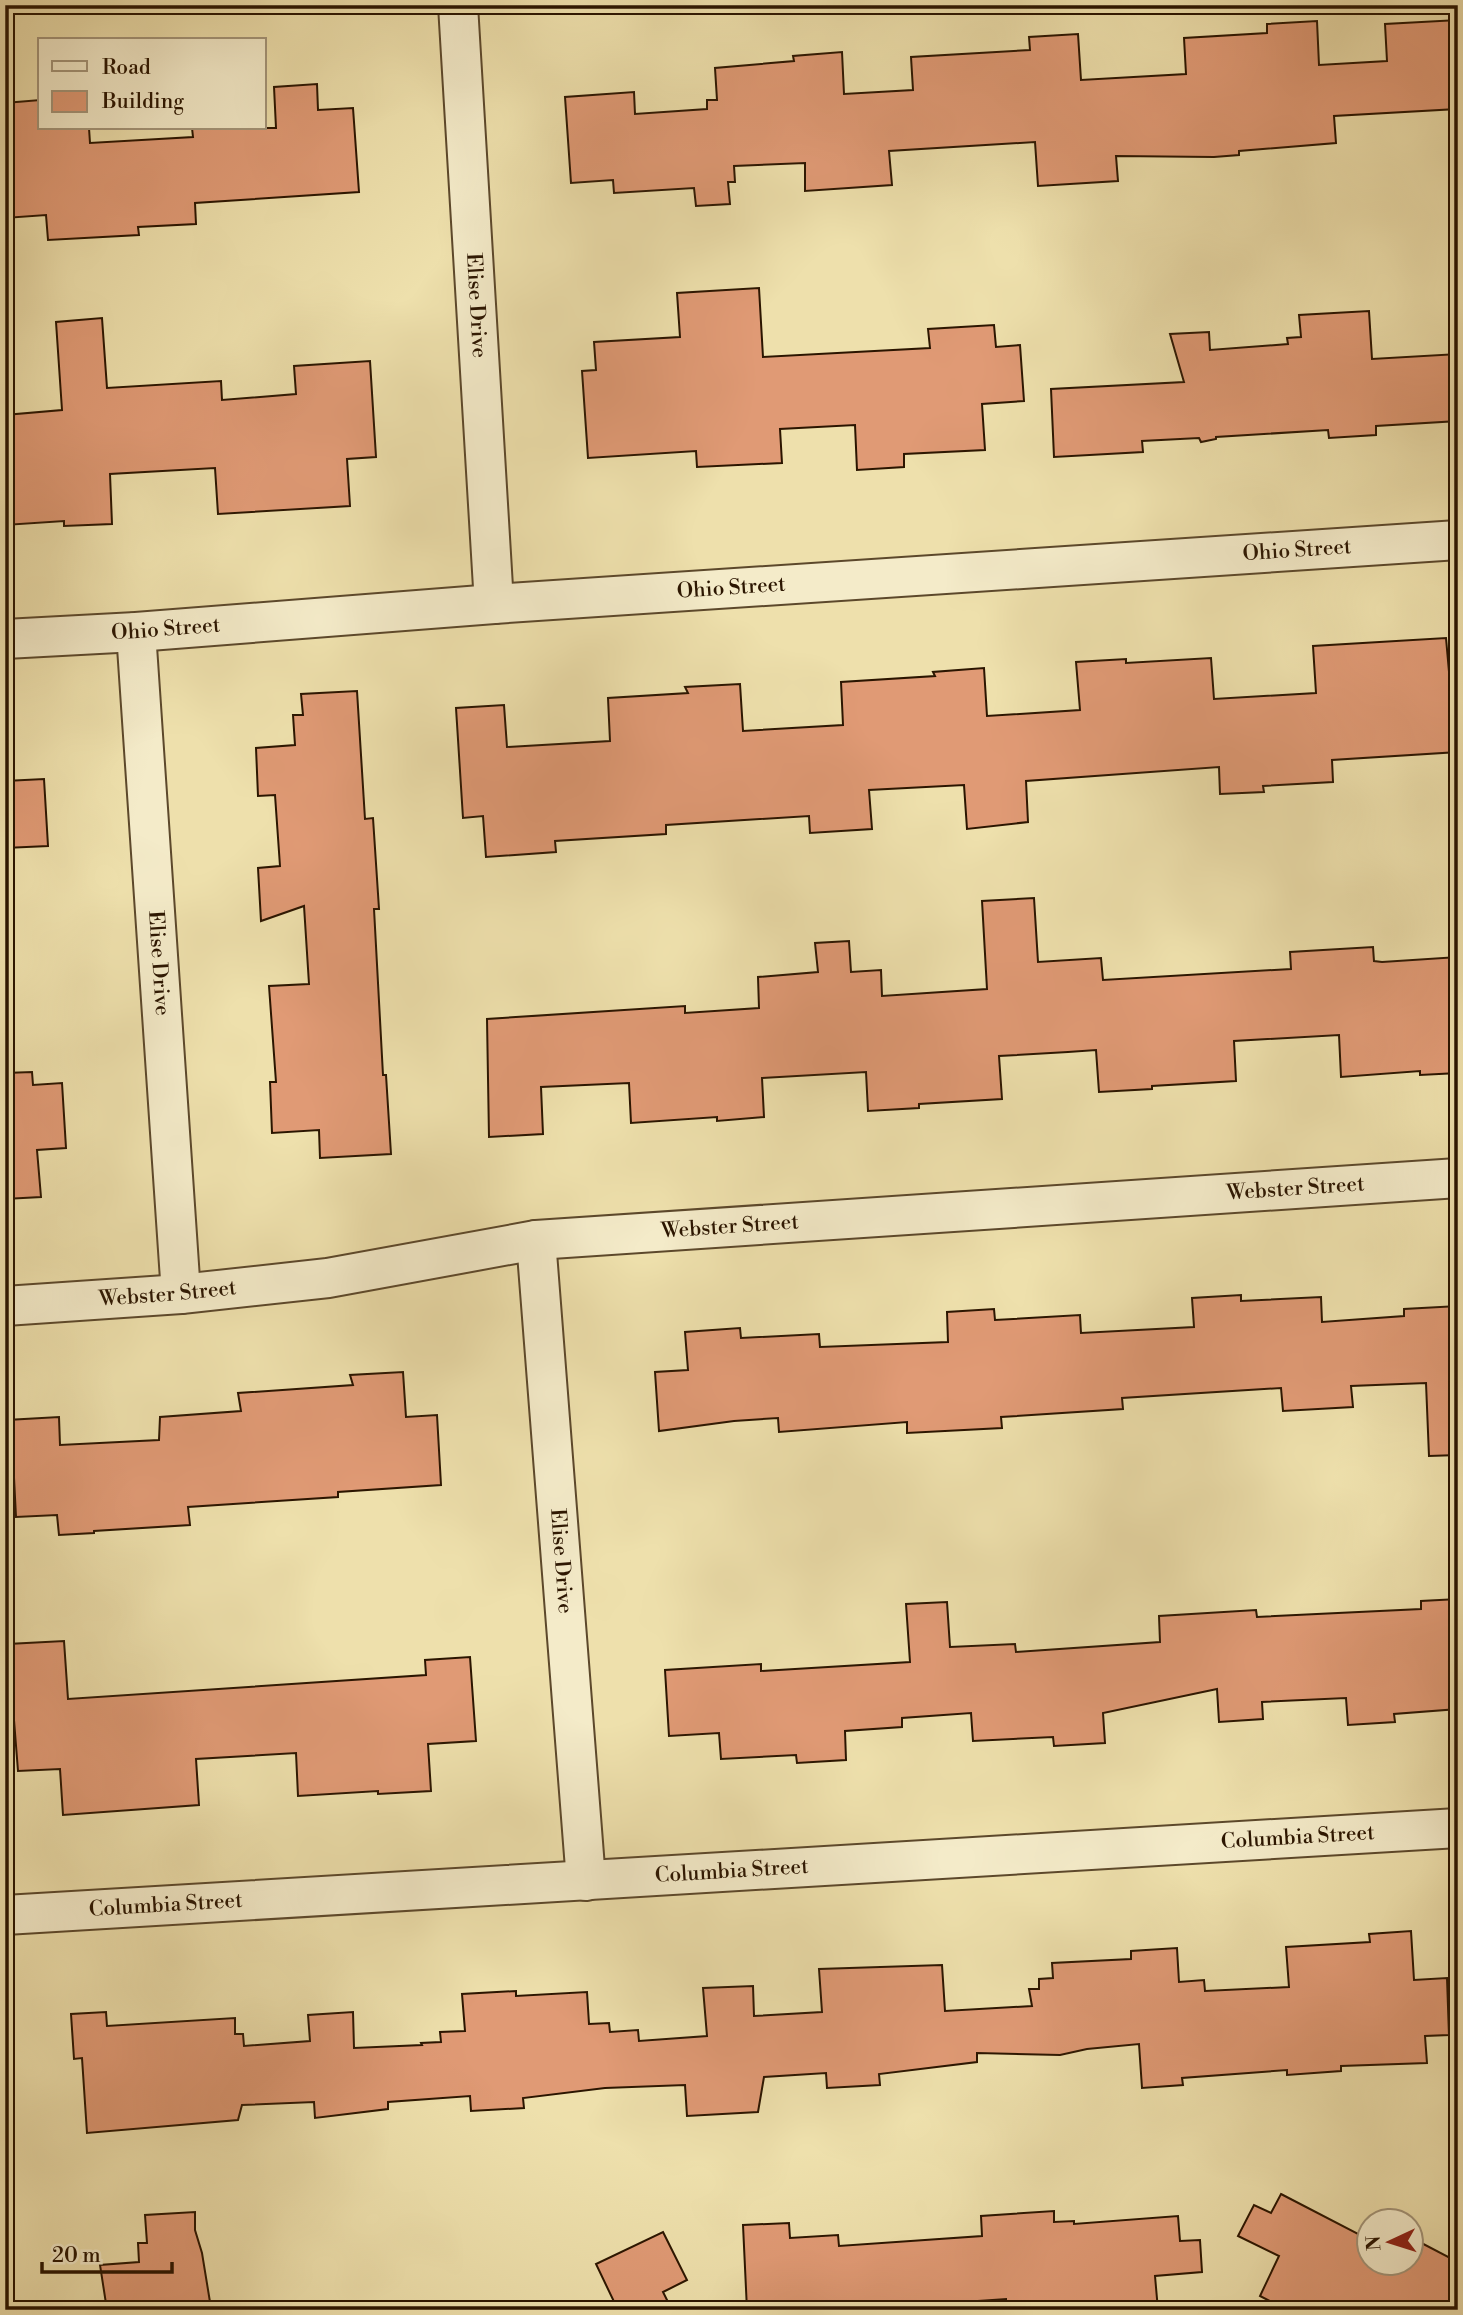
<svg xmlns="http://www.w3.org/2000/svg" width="1463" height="2315" viewBox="0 0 1463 2315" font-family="'Libre Bodoni',serif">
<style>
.building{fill:#e09a75;stroke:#2b1500;stroke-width:2}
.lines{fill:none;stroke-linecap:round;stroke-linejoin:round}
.minor-casing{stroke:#5c482b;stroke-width:42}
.minor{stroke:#f4ebc9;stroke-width:38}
.labels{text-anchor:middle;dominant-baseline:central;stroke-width:7;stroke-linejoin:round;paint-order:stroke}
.street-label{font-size:21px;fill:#2b1500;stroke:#f4ebc9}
</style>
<rect width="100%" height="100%" fill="#eee0ac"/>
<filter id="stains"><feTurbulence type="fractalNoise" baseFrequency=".00286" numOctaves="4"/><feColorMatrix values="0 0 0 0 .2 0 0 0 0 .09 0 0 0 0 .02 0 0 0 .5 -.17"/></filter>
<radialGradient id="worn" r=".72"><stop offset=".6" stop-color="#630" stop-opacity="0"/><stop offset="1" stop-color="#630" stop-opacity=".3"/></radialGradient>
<g class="building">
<path d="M1458,20V84H1455L1457,109L1334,116L1336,143L1239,151V155L1214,157L1116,156L1118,181L1038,186L1035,142L889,151L892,185L805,191V163L734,166L735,182H728L730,204L696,206L694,188L614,193L613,180L571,183L565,97L634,92L635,114L707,109V100H717L715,68L794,61L793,56L842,52L844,94L913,90L911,57L1030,50L1029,37L1078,34L1081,80L1186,74L1184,38L1267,33V24L1317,21L1319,65L1387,61L1385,24Z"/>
<path d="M317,84L318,110L353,108L359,192L195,203L196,224L138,227L139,235L48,240L46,215L5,218V103L40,100V128H89L90,143L193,137L192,128H276L274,87Z"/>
<path d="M759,288L763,357L930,348L928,329L994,325L996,347L1020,345L1024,401L982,404L985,450L904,454V467L857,470L855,425L780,429L782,463L697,467L696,451L588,458L582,371L596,370L594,342L680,337L677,293Z"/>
<path d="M1369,311L1372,359L1458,354V421L1376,426V435L1329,438L1328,430L1216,437V439L1201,442L1199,438L1142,441L1143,452L1054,457L1051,389L1184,382L1170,334L1209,332L1210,350L1288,344L1287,338L1301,337L1299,315Z"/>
<path d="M102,318L107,388L221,381L222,400L296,394L294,366L370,361L376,457L347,459L350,506L218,514L215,468L110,474L112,524L64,526V521L5,525V415L62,410L56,322Z"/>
<path d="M1446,638L1450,683H1458V752L1332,760L1333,782L1263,786L1264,792L1220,794L1219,767L1026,781L1028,822L967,829L964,785L869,790L872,829L810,833L809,816L666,825V834L555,841L556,852L486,857L483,816L463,818L456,708L504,705L507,747L610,741L608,698L688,693L685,687L740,684L743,731L843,725L841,682L935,676L933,672L984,668L987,716L1080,710L1076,662L1126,659V663L1211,658L1214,699L1316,693L1313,646Z"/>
<path d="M357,691L365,819L373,818L379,909H374L383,1075H386L391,1154L320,1158L319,1130L272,1133L270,1082H276L269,986L309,984L304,906L261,921L258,868L280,866L275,795L258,796L256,748L295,745L293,715H303L301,694Z"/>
<path d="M44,779L48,846L5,848V781Z"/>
<path d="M1034,898L1038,962L1101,958L1103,980L1291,969L1290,952L1373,947L1374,961L1382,962L1458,957V1073L1420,1075V1071L1341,1077L1339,1035L1234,1041L1236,1081L1152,1086V1089L1099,1092L1096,1050L1068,1052L999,1056L1002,1099L919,1104V1108L868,1111L866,1072L762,1078L764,1117L717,1121V1117L631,1123L629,1083L541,1087L543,1134L489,1137L487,1019L685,1006V1013L759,1008L758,977L818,972L815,943L849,941L851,972L881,970L882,996L987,989L982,901Z"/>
<path d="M32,1072L33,1085L62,1083L66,1148L37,1150L41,1197L5,1199V1073Z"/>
<path d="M1241,1295V1301L1321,1297L1322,1322L1404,1316V1309L1458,1306V1455L1429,1456L1426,1383L1351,1386L1353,1407L1283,1411L1281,1388L1122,1398L1123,1409L1001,1417L1002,1428L907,1433V1422L779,1432L778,1418L734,1421L659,1431L655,1372L688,1370L685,1332L740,1328L741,1338L819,1334L820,1347L948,1342L947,1312L994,1309L995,1320L1080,1315L1081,1333L1194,1327L1192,1298Z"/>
<path d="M403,1372L406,1417L437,1415L441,1485L338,1492V1497L188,1507L190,1525L94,1531V1533L59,1535L57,1515L16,1517L13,1458L7,1420L59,1417L60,1445L159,1440L160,1417L241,1411L238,1393L353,1385L350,1375Z"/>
<path d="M1458,1599V1709L1394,1714L1395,1722L1348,1725L1346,1698L1262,1702L1263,1719L1219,1722L1217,1689L1103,1713L1105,1743L1054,1746L1053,1737L973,1741L971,1713L902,1718V1727L845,1731L846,1760L797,1763L796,1755L721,1759L719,1733L669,1736L665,1670L761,1664V1671L910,1662L906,1604L947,1602L950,1647L1015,1644L1016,1652L1160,1642L1159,1616L1256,1610L1257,1617L1421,1609V1601Z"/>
<path d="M64,1641L68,1699L426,1675L425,1660L470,1657L476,1741L428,1744L431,1791L378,1794V1791L298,1796L296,1753L196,1759L199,1805L63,1815L60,1769L18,1771L8,1644Z"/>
<path d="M1411,1931L1414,1980L1447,1978L1449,2035L1425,2036L1427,2063L1341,2066V2071L1287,2075V2070L1182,2078L1183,2085L1142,2088L1139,2044L1087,2049L1060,2055L977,2053V2062L879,2074L880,2085L827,2088L826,2073L764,2077L758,2112L687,2116L685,2085L605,2088L523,2098L524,2108L471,2111L470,2096L388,2102V2109L315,2118L314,2102L242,2105L238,2120L87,2133L82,2058L74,2059L71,2014L106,2012L107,2026L235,2018V2034H243L244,2046L310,2041L308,2015L353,2012L354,2048L422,2045L421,2043L441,2042L440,2032L465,2031L462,1994L516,1991V1996L587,1992L589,2024L609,2023L610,2032L638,2030L639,2041L707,2036L703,1988L753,1986L754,2016L822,2012L819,1969L942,1965L945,2011L1032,2006L1029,1989H1039V1979L1053,1978L1052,1963L1131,1959V1951L1177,1948L1179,1982L1204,1980L1205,1991L1289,1987L1286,1947L1370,1942L1369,1934Z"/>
<path d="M1281,2194L1368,2239V2263H1410V2237L1458,2262V2310H1287L1260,2296L1279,2256L1238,2236L1254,2205L1271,2213Z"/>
<path d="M1054,2211V2222L1074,2221V2224L1178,2216L1180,2241L1200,2240L1202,2272L1155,2276L1158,2310H1021V2305L1006,2306V2299L920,2305L921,2310H747L743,2225L789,2223L790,2238L838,2235L839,2246L982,2236L981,2216Z"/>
<path d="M195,2212V2230L202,2253L210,2302L149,2310H107L100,2265L139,2262L138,2243H147L145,2215Z"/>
<path d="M663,2232L687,2280L663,2292L672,2310H618L596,2264Z"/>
</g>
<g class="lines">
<defs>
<g id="minor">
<path id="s1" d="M458,5L494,604"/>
<path id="s2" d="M136,632L181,1294"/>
<path id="s3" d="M5,639L136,632L494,604L1458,540"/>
<path id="s4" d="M536,1240L586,1881"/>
<path id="s5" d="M5,1306L181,1294L328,1278L536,1240L1458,1178"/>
<path id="s6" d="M5,1915L1458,1828"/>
</g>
</defs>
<use href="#minor" class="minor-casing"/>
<use href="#minor" class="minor"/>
</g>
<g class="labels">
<g class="street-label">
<text stroke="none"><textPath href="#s1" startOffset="301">Elise Drive</textPath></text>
<text stroke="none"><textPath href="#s3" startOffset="1295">Ohio Street</textPath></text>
<text stroke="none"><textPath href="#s3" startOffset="728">Ohio Street</textPath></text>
<text stroke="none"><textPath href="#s3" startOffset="161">Ohio Street</textPath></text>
<text stroke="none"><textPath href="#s2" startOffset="332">Elise Drive</textPath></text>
<text stroke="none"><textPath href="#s5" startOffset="1297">Webster Street</textPath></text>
<text stroke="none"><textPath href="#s5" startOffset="730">Webster Street</textPath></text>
<text stroke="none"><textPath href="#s5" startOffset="163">Webster Street</textPath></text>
<text stroke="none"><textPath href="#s4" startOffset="322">Elise Drive</textPath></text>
<text stroke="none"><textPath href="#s6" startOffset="1295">Columbia Street</textPath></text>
<text stroke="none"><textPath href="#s6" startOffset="728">Columbia Street</textPath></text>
<text stroke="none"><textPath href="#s6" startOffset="161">Columbia Street</textPath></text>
</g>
</g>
<rect width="1463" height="2315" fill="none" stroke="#eee0ac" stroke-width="28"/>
<rect x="7" y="7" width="1449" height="2301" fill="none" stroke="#2b1500" stroke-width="3.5"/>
<rect x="14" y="14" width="1435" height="2287" fill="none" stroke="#2b1500" stroke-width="2"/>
<rect x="38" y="38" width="228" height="91" fill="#f4ebc9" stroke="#a49579" stroke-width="2"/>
<rect x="52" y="61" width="35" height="10" fill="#f4ebc9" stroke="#a49579" stroke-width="2"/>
<text x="102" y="74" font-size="21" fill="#2b1500">Road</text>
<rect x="52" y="91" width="35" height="21" fill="#e09a75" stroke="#a49579" stroke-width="2"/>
<text x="102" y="108" font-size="21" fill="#2b1500">Building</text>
<g transform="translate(1390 2242) rotate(266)"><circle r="33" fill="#f4ebc9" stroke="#a49579" stroke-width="2"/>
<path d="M0-5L12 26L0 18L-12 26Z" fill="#8f2418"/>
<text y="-10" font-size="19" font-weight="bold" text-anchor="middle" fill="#2b1500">N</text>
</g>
<path d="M42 2262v10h130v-10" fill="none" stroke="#2b1500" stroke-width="3.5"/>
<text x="52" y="2262" font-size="21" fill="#2b1500" stroke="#f4ebc9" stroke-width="5" paint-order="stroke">20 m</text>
<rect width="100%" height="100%" filter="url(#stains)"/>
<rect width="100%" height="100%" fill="url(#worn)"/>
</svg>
